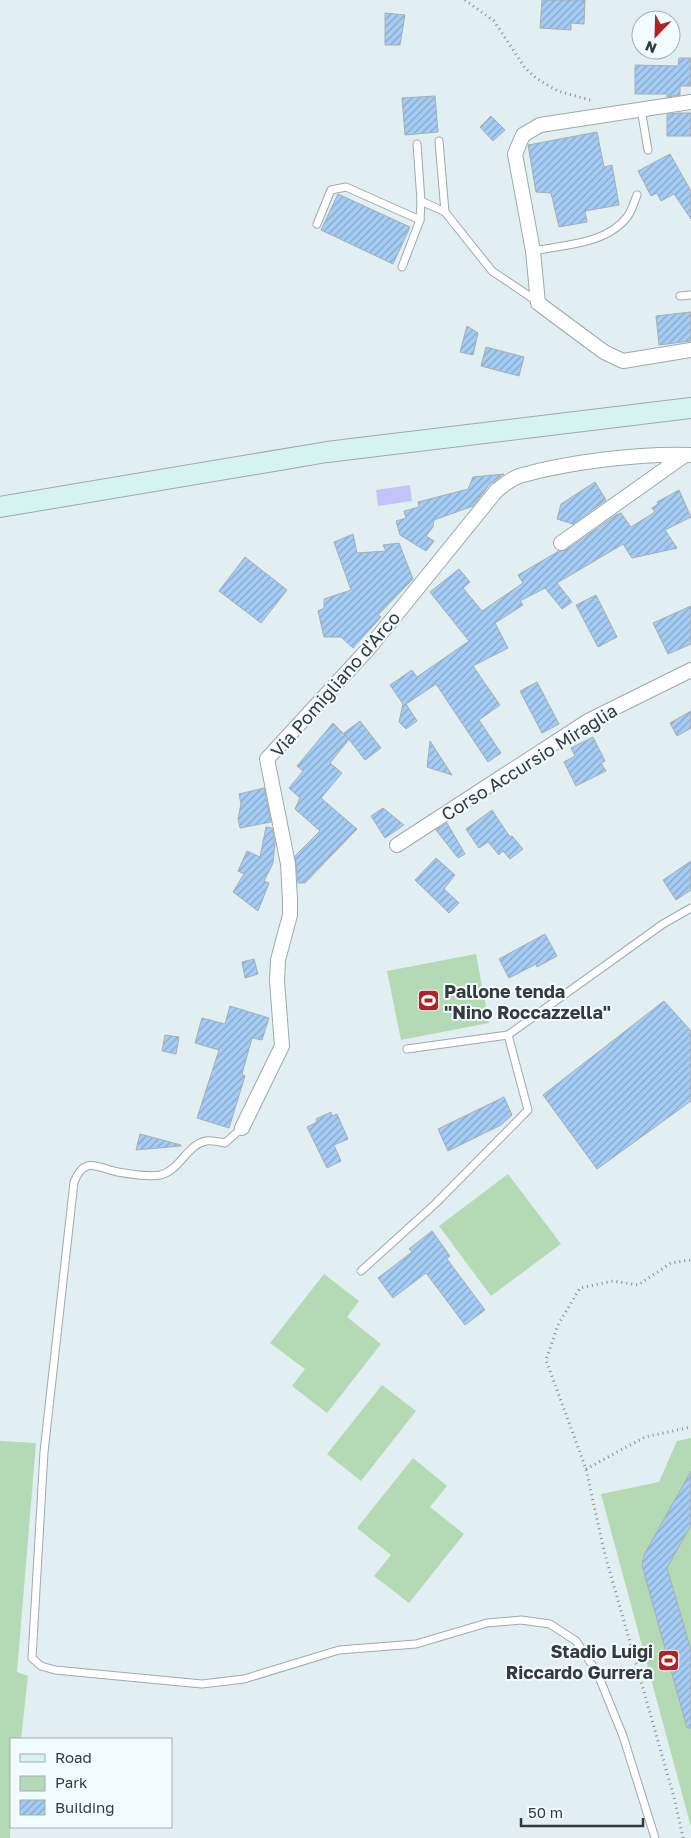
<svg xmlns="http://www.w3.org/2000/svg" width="691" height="1838" viewBox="0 0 691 1838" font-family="'Golos Text',sans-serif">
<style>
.park{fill:#b3dab4}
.water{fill:#c2c4f7}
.building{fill:url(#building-hatch);stroke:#a6aeb6}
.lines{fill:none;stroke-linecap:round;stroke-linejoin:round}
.lane-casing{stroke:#9eaaad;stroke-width:9}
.street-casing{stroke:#9eaaad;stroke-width:16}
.secondary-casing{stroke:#9eaaad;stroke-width:22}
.path{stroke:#868f91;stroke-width:3;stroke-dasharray:1 4;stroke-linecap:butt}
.lane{stroke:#fff;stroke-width:7}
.street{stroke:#fff;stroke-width:14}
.secondary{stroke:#d6f4ef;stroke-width:20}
.labels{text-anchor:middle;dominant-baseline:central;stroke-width:4;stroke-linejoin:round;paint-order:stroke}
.street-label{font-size:18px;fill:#353a3b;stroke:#f1fcff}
.poi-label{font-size:18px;font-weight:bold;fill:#353a3b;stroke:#f1fcff;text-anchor:start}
</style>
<defs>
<pattern id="building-hatch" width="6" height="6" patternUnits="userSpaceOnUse" patternTransform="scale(1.25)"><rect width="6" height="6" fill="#a4ccf4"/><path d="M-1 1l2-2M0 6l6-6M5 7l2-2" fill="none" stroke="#86a7c7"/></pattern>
</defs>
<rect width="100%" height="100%" fill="#e2eff2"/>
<g class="park">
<path d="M476,954L489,1023L401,1040L387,971Z"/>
<path d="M508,1174L561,1244L491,1296L439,1226Z"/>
<path d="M324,1274L359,1301L347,1317L381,1344L327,1413L292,1386L305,1369L270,1343Z"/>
<path d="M382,1385L416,1411L361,1481L327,1454Z"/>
<path d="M691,1438V1827L601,1494L659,1482L677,1441Z"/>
<path d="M0,1441L36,1443L17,1672L28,1676L21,1739H11L10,1838H0Z"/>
<path d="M413,1458L447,1486L430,1507L464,1534L409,1603L374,1576L391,1555L357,1528Z"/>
</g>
<path class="water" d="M410,485L412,501L378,506L376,490Z"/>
<g class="building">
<path d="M542,0H585L584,24L571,23V30L540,28Z"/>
<path d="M385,13L405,15L400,45H385Z"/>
<path d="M679,58H691V86H680V95L667,97V94H635V65L678,66Z"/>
<path d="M435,96L438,132L405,135L402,98Z"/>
<path d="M680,113H691V136H667V114Z"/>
<path d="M491,116L505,130L493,141L480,127Z"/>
<path d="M597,132L604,167L612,165L619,205L585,211L587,222L559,227L551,193L536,192L528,145Z"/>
<path d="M670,154L691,191V219L674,194L661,201L657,193L651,196L638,171Z"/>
<path d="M338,194L410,227L393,264L321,230Z"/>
<path d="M691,312V341L659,345L656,316Z"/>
<path d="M467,326L478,333L473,355L460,352Z"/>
<path d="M486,347L524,357L519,376L481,366Z"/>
<path d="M504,474L490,484L473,506L434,520L433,527L426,536L434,541L426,551L400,535L396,521L406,518L404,511L419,507L418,502L468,489L473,477Z"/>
<path d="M595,482L606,500L573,524L557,519L561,504Z"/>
<path d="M679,490L691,517L665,530L677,548L632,558L623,544L557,583L572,602L562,609L545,588L520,601L523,605L495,623L508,648L473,666L500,705L479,720L501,753L488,762L436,684L406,704L417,721L406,729L399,722L403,704L390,685L412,670L417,677L469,641L430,592L459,569L470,582L463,588L482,611L523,583L518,575L559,551L566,550L616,515L621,513L631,527L655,512L652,508L658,504L657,502Z"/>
<path d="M353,534L357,553L386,551L383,545L399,543L413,579L378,615L381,617L353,648L341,637H324L318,611L324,608V599L351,590L334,542Z"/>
<path d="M245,557L287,590L261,623L219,591Z"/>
<path d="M596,595L617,637L598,647L576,605Z"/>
<path d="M691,606V644L668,654L653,623Z"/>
<path d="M537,682L559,724L542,733L520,691Z"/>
<path d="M691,711V728L677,736L670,723Z"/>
<path d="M360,721L381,748L365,760L344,733Z"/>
<path d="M333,723L349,739L330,763L342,773L321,798L357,829L305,883H298L295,856L320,831L295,809L300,798L289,788L303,771L297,766Z"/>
<path d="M593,737L605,761L601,763L606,771L576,786L564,762L575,756L571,748Z"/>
<path d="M430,741L452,775L427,767Z"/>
<path d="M264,788L271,822L240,828L238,819L241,804L239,794Z"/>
<path d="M383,808L404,825L385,838L371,816Z"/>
<path d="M492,810L510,837L512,836L523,849L510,859L503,851L499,855L488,842L479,848L466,829Z"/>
<path d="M447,823L465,854L458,858L436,830Z"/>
<path d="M266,827L272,828L275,843L273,863L264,881L269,883L258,911L233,892L244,874L238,871L247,851L260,857Z"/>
<path d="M436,858L455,875L444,889L459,903L449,913L415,880Z"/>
<path d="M691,861V890L676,900L663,880Z"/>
<path d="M545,934L557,956L537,967L536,964L509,978L499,959Z"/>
<path d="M254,959L258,974L245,978L242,962Z"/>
<path d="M664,1001L691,1031V1101L597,1169L543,1095Z"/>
<path d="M230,1006L269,1018L262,1040L252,1038L242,1074L245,1076L229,1128L197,1118L219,1050L195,1043L202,1018L225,1024Z"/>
<path d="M165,1035L179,1037L176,1054L162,1051Z"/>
<path d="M504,1097L512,1115L501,1125L448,1151L438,1129Z"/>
<path d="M331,1112L332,1116L337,1114L348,1139L334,1145L341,1161L327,1168L307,1127L317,1122L316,1119Z"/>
<path d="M140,1134L181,1145V1146L136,1150Z"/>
<path d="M432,1231L450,1256L447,1259L485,1310L465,1325L426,1273L393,1298L378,1278L412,1252L409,1249Z"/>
<path d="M691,1471V1525L667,1568L691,1650V1728H687L642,1565L644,1555Z"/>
</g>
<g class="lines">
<defs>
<g id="lane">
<path d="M641,109L648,150"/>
<path d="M439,141L445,212L492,271L538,302"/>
<path d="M417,144L421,201L445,212"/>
<path d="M317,224L331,190L346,187L420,220L421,201"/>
<path d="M533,251C563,245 607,244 627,217C632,211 634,202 637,195"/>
<path d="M402,267L420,220"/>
<path d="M680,296L691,295"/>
<path d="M407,1049L508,1035"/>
<path d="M242,1128L225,1143C219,1142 211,1140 206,1141C186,1145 180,1171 160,1175C148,1177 129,1174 118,1172C97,1168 85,1155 74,1182L44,1452L32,1658L41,1666L55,1670L202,1684L244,1679L339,1650L416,1644L487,1623L521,1620L550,1624L576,1641L597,1672L623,1736L655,1838"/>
<path d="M361,1271L435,1204L528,1110L508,1035L663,924L691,908"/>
</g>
<g id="street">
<path d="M691,102L540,125L523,135L515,154L533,251L538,303L604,352L623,361L691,350"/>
<path d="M561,543L685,455"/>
<path d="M397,845L588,721L691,670"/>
<path d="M242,1128L282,1046L277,981L278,960L290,915V900L288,864L267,759L369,648L497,490C504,485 511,479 519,476C568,462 640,453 691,455"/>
</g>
<path id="secondary" d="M0,507L327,452L691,408"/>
</defs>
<use href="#lane" class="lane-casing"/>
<use href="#street" class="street-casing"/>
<use href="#secondary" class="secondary-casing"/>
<g class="path">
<path d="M465,0L494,21L525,68L537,79L558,91L593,101"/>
<path d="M586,1469L645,1437L691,1427"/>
<path d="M683,1838L675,1801L604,1551L586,1469L546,1360L558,1325L580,1288L613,1281L638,1285L671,1263L691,1260"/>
</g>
<use href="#lane" class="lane"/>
<use href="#street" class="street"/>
<use href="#secondary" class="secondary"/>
</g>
<defs>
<symbol id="stadium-square" viewBox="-11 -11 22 22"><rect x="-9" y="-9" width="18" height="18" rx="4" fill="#b22225" stroke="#f1fcff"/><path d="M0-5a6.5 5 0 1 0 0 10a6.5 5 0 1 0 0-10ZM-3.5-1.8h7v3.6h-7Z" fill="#fff"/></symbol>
</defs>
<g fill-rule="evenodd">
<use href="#stadium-square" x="416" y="988" width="25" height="25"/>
<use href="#stadium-square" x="656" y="1648" width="25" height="25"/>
</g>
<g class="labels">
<g class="street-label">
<text transform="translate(335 684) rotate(-49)">Via Pomigliano d'Arco</text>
<text transform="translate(529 762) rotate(-32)">Corso Accursio Miraglia</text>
</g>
<g class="poi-label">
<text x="444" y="991">Pallone tenda<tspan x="444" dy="21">"Nino Roccazzella"</tspan></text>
<text x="653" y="1651" text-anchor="end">Stadio Luigi<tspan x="653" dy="21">Riccardo Gurrera</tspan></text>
</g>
</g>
<rect x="10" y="1738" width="162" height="90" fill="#f1fcff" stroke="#a6aeb1"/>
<rect x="20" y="1754" width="25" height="8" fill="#d6f4ef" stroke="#a6aeb1"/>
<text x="55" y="1763" font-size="15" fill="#353a3b">Road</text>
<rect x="20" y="1776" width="25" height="15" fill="#b3dab4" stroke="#a6aeb1"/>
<text x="55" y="1788" font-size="15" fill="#353a3b">Park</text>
<rect x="20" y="1800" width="25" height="15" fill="url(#building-hatch)" stroke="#a6aeb1"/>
<text x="55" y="1813" font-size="15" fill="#353a3b">Building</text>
<g transform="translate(656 35) rotate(203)"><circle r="24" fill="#f1fcff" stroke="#a6aeb1"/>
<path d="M0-4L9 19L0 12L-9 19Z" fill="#b22225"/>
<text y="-8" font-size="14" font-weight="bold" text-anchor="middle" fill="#353a3b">N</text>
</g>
<path d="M521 1818v8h122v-8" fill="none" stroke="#353a3b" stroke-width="2.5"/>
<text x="528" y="1818" font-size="15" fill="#353a3b" stroke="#f1fcff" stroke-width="4" paint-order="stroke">50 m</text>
</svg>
